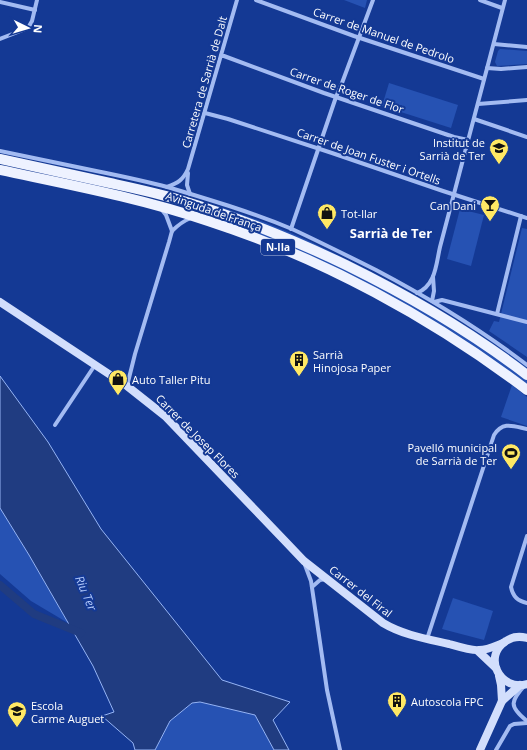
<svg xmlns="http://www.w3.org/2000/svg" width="527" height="750" viewBox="0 0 527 750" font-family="'Open Sans',sans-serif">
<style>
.green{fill:#2652b3}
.water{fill:#203c81;stroke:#95b4f5}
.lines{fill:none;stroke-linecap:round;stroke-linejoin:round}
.canal{stroke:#203c81;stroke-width:8}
.street{stroke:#a3bbf2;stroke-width:4}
.secondary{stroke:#d2defc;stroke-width:8}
.primary{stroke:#eef2ff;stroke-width:10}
.labels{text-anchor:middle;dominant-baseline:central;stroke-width:4;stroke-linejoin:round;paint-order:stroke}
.shield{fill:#143994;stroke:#b8c4df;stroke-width:1}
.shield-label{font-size:10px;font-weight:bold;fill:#fff}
.street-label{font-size:11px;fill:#fff;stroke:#143994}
.poi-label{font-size:11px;fill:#fff;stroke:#143994;text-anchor:start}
.water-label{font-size:12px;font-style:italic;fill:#afc6f9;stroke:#143994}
.quarter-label{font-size:13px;font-weight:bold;fill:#fff;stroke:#143994}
</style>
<rect width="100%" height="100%" fill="#143994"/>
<g class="green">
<path d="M344,0H367L365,8Z"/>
<path d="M500,49L527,51V64L497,66L495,62L498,51Z"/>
<path d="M389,83L458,105L451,128L382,106Z"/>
<path d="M218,206C237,213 257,219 276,227C303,237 329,251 356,264C416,294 474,328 527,368V371L424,303L218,209Z"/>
<path d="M460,209L484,215L471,266L447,259Z"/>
<path d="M214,215C235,222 257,229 277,237C365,275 450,322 527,380V386L449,331L213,218Z"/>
<path d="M522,228L527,229V357L489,331L494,321L499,322Z"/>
<path d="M512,385L527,397V426L501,417Z"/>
<path d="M0,508L29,555L68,623L31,601L0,574Z"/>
<path d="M453,598L493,611L484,640L442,629Z"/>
<path d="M200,702L255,715L274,750H155L170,721L192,703Z"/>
</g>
<path class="water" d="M0,376L48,442L101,529L222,680L290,702L273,720L289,750H274L255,715L200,702L192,703L170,721L155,750H135L133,743L102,716L114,712L93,666L29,555L0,508Z"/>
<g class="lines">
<path class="canal" d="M0,585L34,614L81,633"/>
<g class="street">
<path d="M256,0L354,36L484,79"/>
<path d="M480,0L502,8"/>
<path d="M0,2L35,10"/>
<path d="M0,39L28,28L32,21L37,0"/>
<path d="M494,44L527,47"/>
<path d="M221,56H224L324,93L454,137L468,140"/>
<path d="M487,68L501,69L527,67"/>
<path d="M478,104L527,100"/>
<path d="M205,113L228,119L332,153L443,191L527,218"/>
<path d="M474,119L527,137"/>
<path d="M0,151C34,158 67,165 101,172C125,177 150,182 174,189C214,201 254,213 292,229C320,242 348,256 376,270C429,298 480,329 527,365"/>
<path d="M188,173L187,185L190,194"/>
<path d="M167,187C178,183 183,180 188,169L237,0"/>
<path d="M162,210L166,215L172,231"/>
<path d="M291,229L336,97L342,83L373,0"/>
<path d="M172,231C178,225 183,221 191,218"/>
<path d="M417,293C436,285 436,264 440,247L505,0"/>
<path d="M432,301L434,291L433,277"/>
<path d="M434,302L442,300L527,322"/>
<path d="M497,314L521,216"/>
<path d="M127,386L135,354L169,242L172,231"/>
<path d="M55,425L95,365"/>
<path d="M527,536L511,587C513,597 518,601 527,603"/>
<path d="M305,565L311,581L327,690L340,750"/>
<path d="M312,587L320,580L326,579"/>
<path d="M427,639L494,435C503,421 513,426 527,429"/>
<path d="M525,685C511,701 508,706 527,721"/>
<path d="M496,750L510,726L514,724L527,723"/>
</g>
<g class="secondary">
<path d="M0,302L127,386L165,416L284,540L304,561L383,623C403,635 427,639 449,644C456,646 472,651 479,650C488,650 495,646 503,643"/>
<path d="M527,638C520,636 512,637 506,641C482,656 500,692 527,684"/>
<path d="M478,651L496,668"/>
<path d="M502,701L520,685"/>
<path d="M480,750L502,701L501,685L499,676"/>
</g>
<g class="primary">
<path d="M0,159C37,167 73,175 110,183C133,188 157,193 180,200C238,217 292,239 346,265C409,296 471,332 527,375"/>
<path d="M0,170C70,185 140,198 208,221C322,258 432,318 527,390"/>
</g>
</g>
<defs>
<symbol id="school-pin" viewBox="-11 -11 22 30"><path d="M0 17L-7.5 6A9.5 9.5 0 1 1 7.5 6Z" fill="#ffe864" stroke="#143994"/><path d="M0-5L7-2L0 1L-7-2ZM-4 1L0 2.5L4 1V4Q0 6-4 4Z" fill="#111"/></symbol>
<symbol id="bar-pin" viewBox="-11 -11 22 30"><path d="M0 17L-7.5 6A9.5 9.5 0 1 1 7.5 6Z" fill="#ffe864" stroke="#143994"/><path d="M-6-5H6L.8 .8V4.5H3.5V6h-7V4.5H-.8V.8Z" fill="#111"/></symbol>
<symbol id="shop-pin" viewBox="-11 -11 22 30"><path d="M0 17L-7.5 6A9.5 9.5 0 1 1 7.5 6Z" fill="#ffe864" stroke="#143994"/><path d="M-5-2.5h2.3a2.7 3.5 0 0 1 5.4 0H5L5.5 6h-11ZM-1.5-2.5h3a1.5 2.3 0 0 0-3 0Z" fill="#111"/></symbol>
<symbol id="building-pin" viewBox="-11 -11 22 30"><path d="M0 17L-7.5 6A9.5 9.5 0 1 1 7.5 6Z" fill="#ffe864" stroke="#143994"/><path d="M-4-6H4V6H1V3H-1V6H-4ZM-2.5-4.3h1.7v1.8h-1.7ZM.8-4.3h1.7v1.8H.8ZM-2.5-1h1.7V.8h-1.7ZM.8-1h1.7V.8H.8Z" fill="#111"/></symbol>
<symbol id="stadium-pin" viewBox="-11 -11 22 30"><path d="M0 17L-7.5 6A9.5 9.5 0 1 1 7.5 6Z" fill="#ffe864" stroke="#143994"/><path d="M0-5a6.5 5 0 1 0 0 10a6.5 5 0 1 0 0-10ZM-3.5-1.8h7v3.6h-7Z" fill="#111"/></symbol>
</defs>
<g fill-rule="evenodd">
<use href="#school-pin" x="488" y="137" width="22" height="30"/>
<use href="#bar-pin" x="479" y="194" width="22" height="30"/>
<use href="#shop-pin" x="316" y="202" width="22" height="30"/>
<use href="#building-pin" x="288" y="349" width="22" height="30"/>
<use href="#shop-pin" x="107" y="368" width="22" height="30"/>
<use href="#stadium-pin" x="500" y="442" width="22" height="30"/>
<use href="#building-pin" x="386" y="690" width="22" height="30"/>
<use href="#school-pin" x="6" y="700" width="22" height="30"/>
</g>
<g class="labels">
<rect class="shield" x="261" y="239" width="34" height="16" rx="3"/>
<g class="shield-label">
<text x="278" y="247">N-IIa</text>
</g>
<g class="street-label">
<text transform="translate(384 35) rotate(19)">Carrer de Manuel de Pedrolo</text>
<text transform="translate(204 82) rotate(-74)">Carretera de Sarrià de Dalt</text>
<text transform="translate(347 90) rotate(19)">Carrer de Roger de Flor</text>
<text transform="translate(369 156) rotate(19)">Carrer de Joan Fuster i Ortells</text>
<text transform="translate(214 211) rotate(19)">Avinguda de França</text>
<text transform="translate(198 436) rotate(45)">Carrer de Josep Flores</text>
<text transform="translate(361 591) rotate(38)">Carrer del Firal</text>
</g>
<g class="poi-label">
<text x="485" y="142" text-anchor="end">Institut de<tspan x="485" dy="13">Sarrià de Ter</tspan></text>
<text x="476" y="205" text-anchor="end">Can Dani</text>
<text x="341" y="213">Tot-llar</text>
<text x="313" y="354">Sarrià<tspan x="313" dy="13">Hinojosa Paper</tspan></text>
<text x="132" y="379">Auto Taller Pitu</text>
<text x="497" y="447" text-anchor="end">Pavelló municipal<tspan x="497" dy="13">de Sarrià de Ter</tspan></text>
<text x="411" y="701">Autoscola FPC</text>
<text x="31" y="705">Escola<tspan x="31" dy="13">Carme Auguet</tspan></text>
</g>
<g class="water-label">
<text transform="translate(86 593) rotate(67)">Riu Ter</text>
</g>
<g class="quarter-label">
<text x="391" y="233">Sarrià de Ter</text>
</g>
</g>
<g transform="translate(28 28) rotate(95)" stroke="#143994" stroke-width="3" paint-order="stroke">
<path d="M0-3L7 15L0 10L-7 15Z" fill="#ffffff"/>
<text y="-6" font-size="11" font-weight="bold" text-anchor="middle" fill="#ffffff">N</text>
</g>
</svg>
